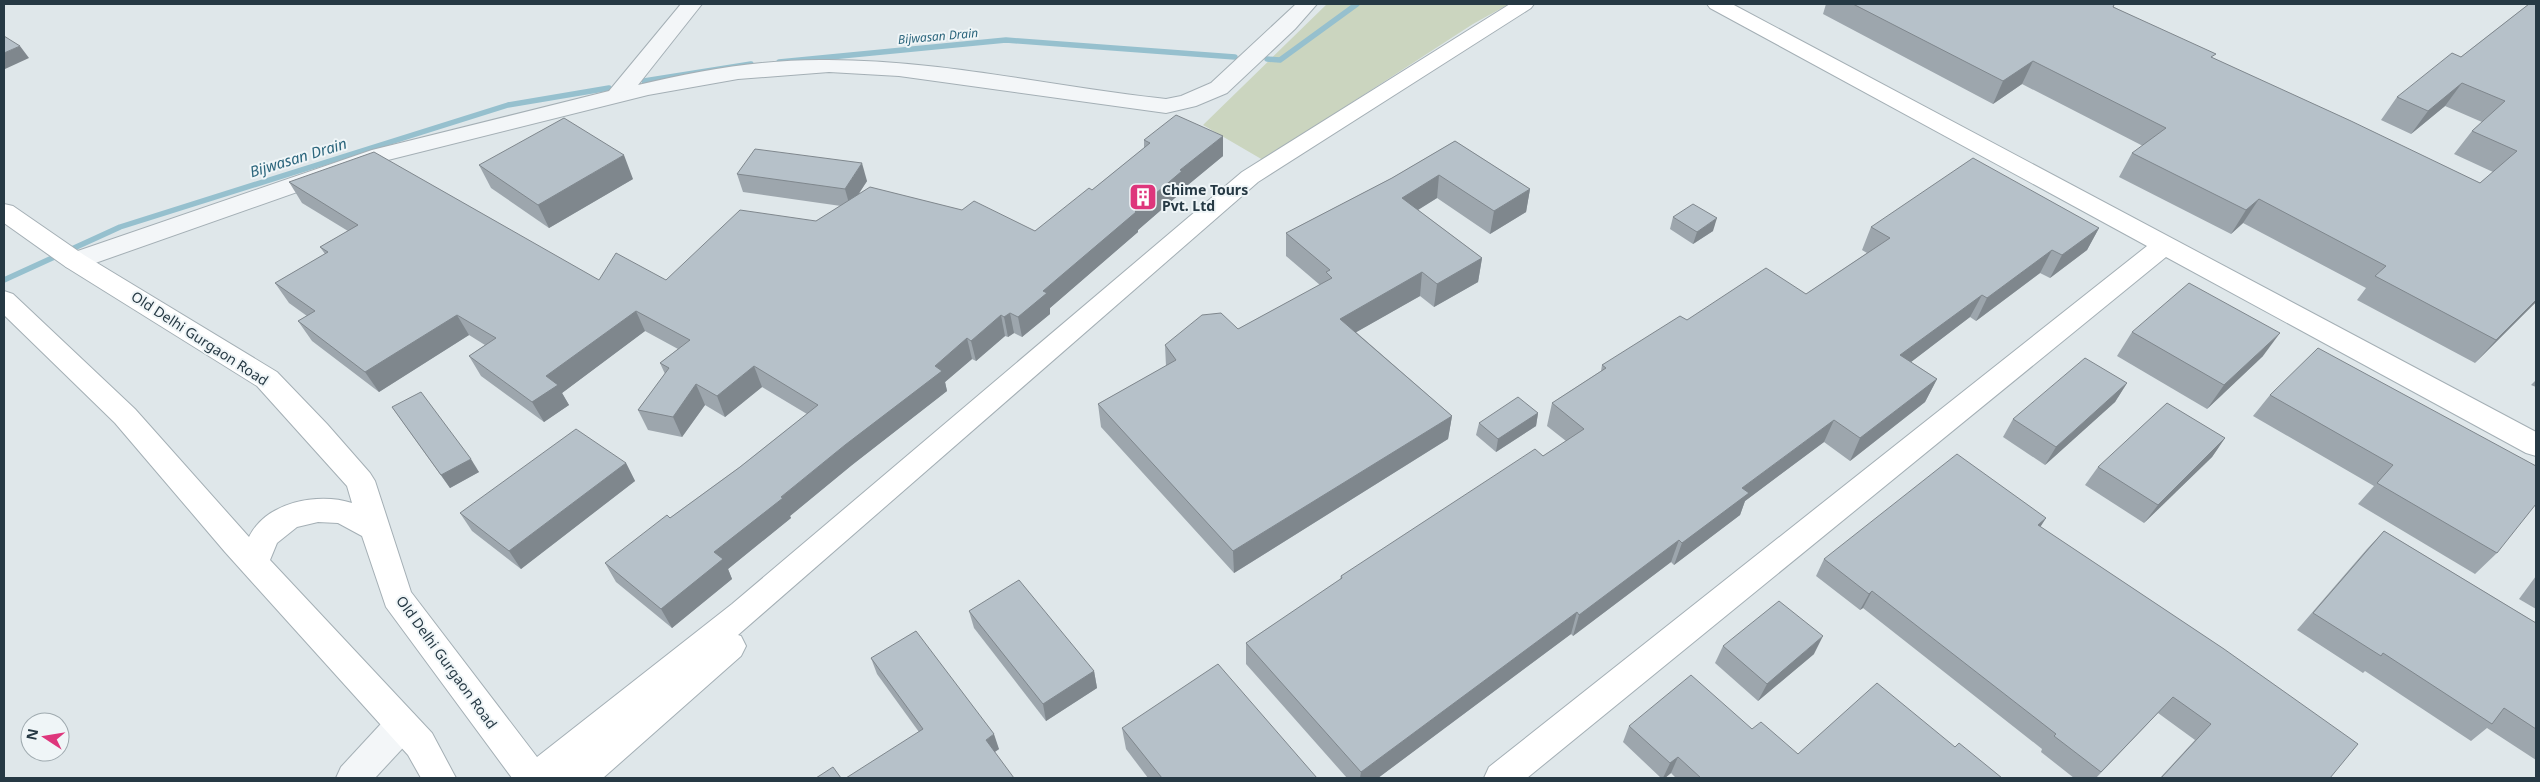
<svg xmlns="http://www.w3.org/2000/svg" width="2540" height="782" viewBox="0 0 2540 782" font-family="'Noto Sans',sans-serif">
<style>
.green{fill:#cbd5bf}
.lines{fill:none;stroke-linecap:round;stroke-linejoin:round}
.stream{stroke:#96c0ce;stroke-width:5.5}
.street-casing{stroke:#a4afb5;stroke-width:2}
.secondary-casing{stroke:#a4afb5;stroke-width:2}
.street{fill:#f3f6f8;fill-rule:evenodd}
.secondary{fill:#fff;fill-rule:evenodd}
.wall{fill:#9da6ad}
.shaded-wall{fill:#7f878d}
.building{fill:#b6c1c9;stroke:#7f878d}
.labels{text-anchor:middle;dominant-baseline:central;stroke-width:4;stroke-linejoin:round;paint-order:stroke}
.far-water-label{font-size:12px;font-style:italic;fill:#2b657c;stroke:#eff5f7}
.poi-label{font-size:14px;font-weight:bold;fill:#263944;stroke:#eff5f7;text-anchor:start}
.street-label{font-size:14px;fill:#263944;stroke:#eff5f7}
.water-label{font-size:15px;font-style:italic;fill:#2b657c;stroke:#eff5f7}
</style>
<rect width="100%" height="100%" fill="#dfe7ea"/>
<path class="green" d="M1327,4H1509L1473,24L1263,160L1203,125Z"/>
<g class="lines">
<g class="stream">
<path d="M1267,59L1280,60L1357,4"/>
<path d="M779,62L1006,40L1235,57"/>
<path d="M644,81L751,64"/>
<path d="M4,280L120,227L508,105L609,88"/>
</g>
<defs>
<g id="street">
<path d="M681,4H702L638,85C700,70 764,59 828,60C942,60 1054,87 1166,99L1181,96L1211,83L1296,4H1317L1295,29L1227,93L1196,106L1166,113L899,76L829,72L738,79L648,95L388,160L84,267L75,269L66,267L62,261L66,255L372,150L609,91Z"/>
<path d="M402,710L414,714L419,725L414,736L375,778H336L341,767L390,714Z"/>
</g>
<g id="secondary">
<path d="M1510,4H1534L1531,8L1258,182L738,635L741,636L746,646L741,656L603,778H512L386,607L362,536L338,523L318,522L297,527L277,543L270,560L432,733L456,778H421L408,755L225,552L115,423L4,315V291L13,294L135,409L249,537C266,502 318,492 352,503L347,486L257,386L66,267L4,223V204L13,206L84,255L277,372L327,424L370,473L375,481L411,592L537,757L732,604L1242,172Z"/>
<path d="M1707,4H1732L2536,432V456L2526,453L2166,257L1527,778H1484L1489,767L2147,246L1710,8Z"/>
</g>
</defs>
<use href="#street" class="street-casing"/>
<use href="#secondary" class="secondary-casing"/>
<use href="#street" class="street"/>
<use href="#secondary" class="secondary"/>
</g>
<g class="wall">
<path d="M1826,4H2111L2114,5V7L2213,58L2480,183L2493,172L2454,154L2472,131L2482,122L2445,106L2411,134L2381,120L2397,97L2461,57L2529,4L2536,302L2475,363L2357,300L2366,288L2243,223L2231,234L2119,177L2132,153L2143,146L2022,84L1993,104L1823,14Z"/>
<path d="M1223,136V156L1183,189V191L1138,230V232L1050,308V314L1022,337L1014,333L1008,337L1005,336L976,361L972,359L945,382L947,391L852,465L790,516L791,518L728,569L732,579L672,628L616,582L605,563L670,518L740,467L807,414L762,387L725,417L705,405L682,437L648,430L638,410L665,374L660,363L678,349L645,331L562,393L569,405L544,422L481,376L469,356L485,345L469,335L379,392L312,341L298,321L307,316L289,303L275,283L325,254L320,247L348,231L302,203L289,182L599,280H666L816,221L841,206L743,192L737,174L867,181L858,195L1035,231L1092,190L1144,148V140Z"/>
<path d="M1455,141L1530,189L1526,212L1490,234L1437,198L1418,210L1482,258L1478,282L1434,307L1420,296L1356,332L1452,416L1448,439L1234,573L1101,427L1098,404L1166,366L1165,345L1238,329L1320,285L1286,256V233L1392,178Z"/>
<path d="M479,165L633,179L549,228L491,188Z"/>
<path d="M1673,217L1713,231L1693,244L1670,229Z"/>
<path d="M1871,227L2099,228L2087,250L2050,278L2040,273L1976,321L1970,317L1911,362L1937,379L1925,402L1850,461L1824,442L1745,501L1740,515L1674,565L1671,562L1573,636L1571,634L1378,778H1347L1246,664V643L1340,580L1341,576L1543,456L1566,441L1547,426L1552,403L1601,371L1602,365L1687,320L1806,294L1867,253L1862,250Z"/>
<path d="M2132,332L2263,356L2207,409L2117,356Z"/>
<path d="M2536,380V387L2531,385Z"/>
<path d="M2127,383L2115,402L2045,465L2003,437L2013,419Z"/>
<path d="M2270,395L2536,466L2497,553L2475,574L2358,504L2374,486L2253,416Z"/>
<path d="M392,407L479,472L450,488Z"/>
<path d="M1538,413L1536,426L1496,452L1476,435L1479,423Z"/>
<path d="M2225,438L2212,457L2144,523L2085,485L2098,467Z"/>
<path d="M626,463L635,481L521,569L472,531L460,513Z"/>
<path d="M2046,518L2040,527L2330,778H2160L2195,740L2158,713L2096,778H2074L2041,752L2042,749L1863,608L1860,610L1816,576L1824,559Z"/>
<path d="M2384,531L2536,623V760L2487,728L2471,741L2365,671L2363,673L2297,630L2367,549Z"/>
<path d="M2536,576V609L2519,599Z"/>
<path d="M969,611L1094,671L1097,688L1046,721L974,628Z"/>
<path d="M1723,646L1814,654L1758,701L1715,663Z"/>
<path d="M871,658L999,749L995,752L919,732L877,674Z"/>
<path d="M1629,726L1752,729L1798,754L1955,747L2002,778H1676L1671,773L1665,778H1661L1623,742Z"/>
<path d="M1122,728L1317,778H1148L1126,749Z"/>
</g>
<g class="shaded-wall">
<path d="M20,46L29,58L5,69L4,68V53Z"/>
<path d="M2033,61L2022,84L1993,104L2003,81Z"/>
<path d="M2462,83L2445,106L2411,134L2428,111Z"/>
<path d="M1223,136V156L1183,189V191L1138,230V232L1050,308V314L1022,337L1018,317L1043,291L1135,211L1180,170Z"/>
<path d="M624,155L633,179L549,228L538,205Z"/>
<path d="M862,163L867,181L850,207L845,189Z"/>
<path d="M1439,175L1437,198L1400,221L1402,198Z"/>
<path d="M1530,189L1526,212L1490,234L1494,211Z"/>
<path d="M2259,199L2243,223L2231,234L2246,210Z"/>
<path d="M1717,218L1713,231L1693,244L1697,232Z"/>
<path d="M2099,228L2087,250L2050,278L2062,255Z"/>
<path d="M2052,250L2040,273L1976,321L1987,298Z"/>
<path d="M1482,258L1478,282L1434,307L1437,284Z"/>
<path d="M1422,272L1420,296L1339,342L1340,319Z"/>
<path d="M1982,295L1970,317L1890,378L1900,355Z"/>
<path d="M2536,300V302L2475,363L2496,340Z"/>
<path d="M636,311L645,331L562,393L569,405L544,422L532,402L546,376Z"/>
<path d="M1010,313L1014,333L1008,337L1004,317Z"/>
<path d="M457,315L469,335L379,392L365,372Z"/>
<path d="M1001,315L1005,336L976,361L971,341Z"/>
<path d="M2280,333L2263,356L2207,409L2224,385Z"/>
<path d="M967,338L972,359L945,382L947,391L852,465L790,516L791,518L728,569L732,579L672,628L661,609L714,552L845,445Z"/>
<path d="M754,366L762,387L725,417L717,396Z"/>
<path d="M1937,379L1925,402L1850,461L1860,438Z"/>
<path d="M2127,383L2115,402L2045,465L2056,447Z"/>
<path d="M696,384L705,405L682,437L673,417Z"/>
<path d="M1538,413L1536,426L1496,452L1498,439Z"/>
<path d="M1452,416L1448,439L1234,573L1233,551Z"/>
<path d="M1834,420L1824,442L1745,501L1740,515L1674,565L1682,543L1742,488Z"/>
<path d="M2225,438L2212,457L2144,523L2158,505Z"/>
<path d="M471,459L479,472L450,488L441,475Z"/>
<path d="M626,463L635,481L521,569L509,551Z"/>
<path d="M2046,518L2035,535L2038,525Z"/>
<path d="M1679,540L1671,562L1573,636L1579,615Z"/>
<path d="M1872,591L1863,608L1860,610L1869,594Z"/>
<path d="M1577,612L1571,634L1378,778H1360L1361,772Z"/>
<path d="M1823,636L1814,654L1758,701L1767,684Z"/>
<path d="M1094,671L1097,688L1046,721L1043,704Z"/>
<path d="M994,734L999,749L990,755L986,740Z"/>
<path d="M1678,757L1671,773L1665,778H1663L1670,763Z"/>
</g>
<g class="building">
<path d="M1853,4H2111L2114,5L2113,7L2216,54L2211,57L2351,121L2480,183L2517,151L2472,131L2505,101L2462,83L2428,111L2397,97L2452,53L2461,57L2529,4H2536V300L2496,340L2375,276L2386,266L2259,199L2246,210L2132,153L2166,128L2033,61L2003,81Z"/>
<path d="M4,36L20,46L4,53Z"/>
<path d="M1176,115L1223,136L1180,170L1182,171L1135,211L1136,212L1043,291L1047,293L1018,317L1010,313L1004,317L1001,315L971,341L967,338L935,366L942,371L845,445L781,497L783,498L714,552L723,559L661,609L605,563L667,515L670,518L740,467L818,405L754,366L717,396L696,384L673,417L638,410L669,368L660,363L690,340L636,311L546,376L558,385L532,402L469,356L496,338L457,315L365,372L298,321L315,311L275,283L328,252L320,247L358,225L289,182L374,152L599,280L616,253L666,280L740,210L816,221L870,187L962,210L974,201L1035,231L1089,188L1092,190L1150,143L1144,140Z"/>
<path d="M564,118L624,155L538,205L479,165Z"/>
<path d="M1455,141L1530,189L1494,211L1439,175L1402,198L1482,258L1437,284L1422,272L1340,319L1452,416L1233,551L1098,404L1176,360L1165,345L1202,315L1221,313L1238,329L1332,278L1326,272L1330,270L1286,233L1392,178Z"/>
<path d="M755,149L862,163L845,189L737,174Z"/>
<path d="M1973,158L2099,228L2062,255L2052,250L1987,298L1982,295L1900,355L1937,379L1860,438L1834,420L1742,488L1749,493L1682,543L1679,540L1579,615L1577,612L1361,772L1246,643L1342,578L1341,576L1535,449L1543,456L1584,429L1552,403L1606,368L1602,365L1680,316L1687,320L1766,268L1806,294L1890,238L1871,227Z"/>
<path d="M1693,204L1717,218L1697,232L1673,217Z"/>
<path d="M2189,283L2280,333L2224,385L2132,332Z"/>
<path d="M2318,348L2536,466V504L2497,553L2377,483L2393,465L2270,395Z"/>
<path d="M2085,358L2127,383L2056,447L2013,419Z"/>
<path d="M421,392L471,459L441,475L392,407Z"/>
<path d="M1518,397L1538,413L1498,439L1479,423Z"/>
<path d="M2167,403L2225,438L2158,505L2098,467Z"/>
<path d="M576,429L626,463L509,551L460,513Z"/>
<path d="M1957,454L2046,518L2038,525L2224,649L2358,744L2330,778H2161L2211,724L2173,697L2101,772L2054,736L2056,734L1872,591L1869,594L1824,559Z"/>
<path d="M2384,531L2536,623V729L2504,708L2492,724L2383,653L2381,656L2313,613Z"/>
<path d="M1019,580L1094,671L1043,704L969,611Z"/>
<path d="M1779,601L1823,636L1767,684L1723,646Z"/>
<path d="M916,631L994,734L986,740L1014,778H846L923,729L871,658Z"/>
<path d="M1218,664L1317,778H1162L1122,728Z"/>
<path d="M1691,675L1752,729L1761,722L1798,754L1877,683L1955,747L1959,743L2002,778H1701L1678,757L1670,763L1629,726Z"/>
<path d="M833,767L841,778H816Z"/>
</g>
<defs>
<symbol id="building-square" viewBox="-11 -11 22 22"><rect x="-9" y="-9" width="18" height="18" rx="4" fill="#de367c" stroke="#eff5f7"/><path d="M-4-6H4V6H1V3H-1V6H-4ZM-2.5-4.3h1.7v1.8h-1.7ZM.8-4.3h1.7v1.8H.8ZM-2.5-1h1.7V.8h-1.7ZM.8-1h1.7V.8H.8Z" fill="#fff"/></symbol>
</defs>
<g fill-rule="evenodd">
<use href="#building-square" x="1127" y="181" width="32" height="32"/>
</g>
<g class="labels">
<g class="far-water-label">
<text transform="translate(938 36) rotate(-5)">Bijwasan Drain</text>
</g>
<g class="poi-label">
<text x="1162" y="189">Chime Tours<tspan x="1162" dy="16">Pvt. Ltd</tspan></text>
</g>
<g class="street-label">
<text transform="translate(200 338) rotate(33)">Old Delhi Gurgaon Road</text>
<text transform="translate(447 662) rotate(54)">Old Delhi Gurgaon Road</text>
</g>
<g class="water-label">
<text transform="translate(298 157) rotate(-17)">Bijwasan Drain</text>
</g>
</g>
<rect width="2540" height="782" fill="none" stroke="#263944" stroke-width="10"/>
<g transform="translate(45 737) rotate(282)"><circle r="24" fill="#eff5f7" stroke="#9faaaf"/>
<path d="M0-4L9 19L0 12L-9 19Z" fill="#de367c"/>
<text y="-8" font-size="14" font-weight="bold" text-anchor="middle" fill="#263944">N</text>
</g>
</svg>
